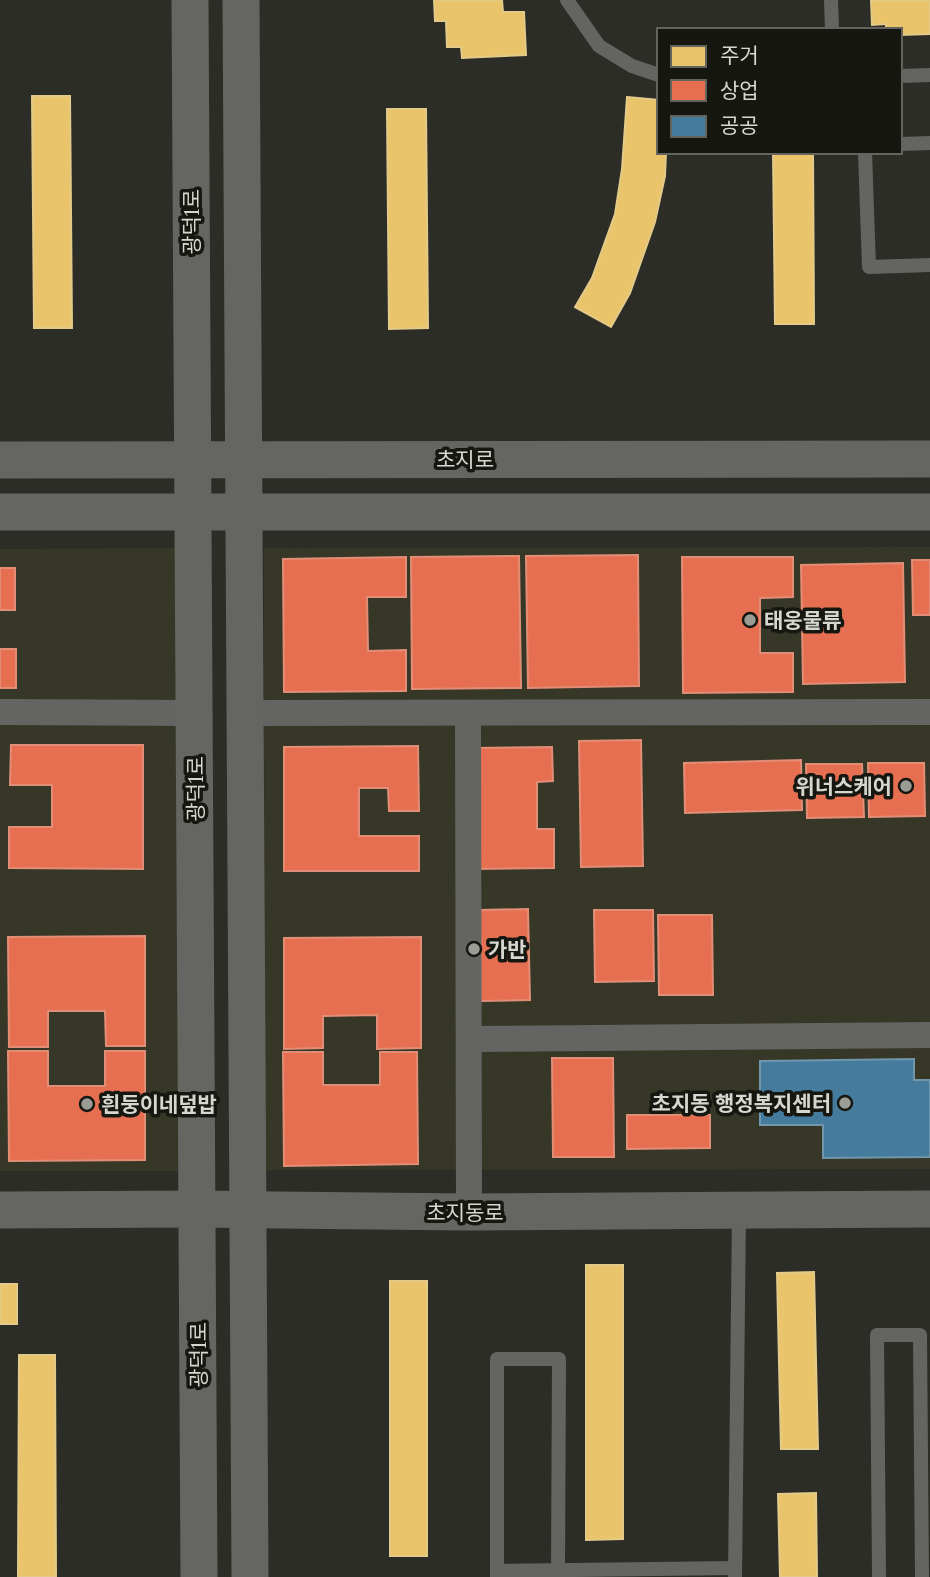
<svg xmlns="http://www.w3.org/2000/svg" width="930" height="1577" viewBox="0 0 930 1577" font-family="Lora,'Noto Sans KR',serif">
<style>
.built{fill:#363727}
.homes{fill:#e9c46a;stroke:#e3ca89;stroke-width:2}
.shops{fill:#e76f51;stroke:#e28e77;stroke-width:2}
.public{fill:#457b9d;stroke:#7097ac;stroke-width:2}
.lines{fill:none;stroke-linecap:round;stroke-linejoin:round}
.lane{stroke:#646462;stroke-width:14}
.street{stroke:#646462;stroke-width:26}
.secondary{stroke:#656662;stroke-width:37}
.poi-dot{fill:#9b9c95;stroke:#171712;stroke-width:2.5}
.labels{text-anchor:middle;dominant-baseline:central;stroke-width:7;stroke-linejoin:round;paint-order:stroke}
.street-label{font-size:21px;fill:#d6d7d0;stroke:#171712}
.poi-label{font-size:21px;font-weight:bold;fill:#d6d7d0;stroke:#171712;text-anchor:start}
</style>
<rect width="100%" height="100%" fill="#2d2d27"/>
<g class="built">
<path d="M930,547V1169L265,1170L264,548Z"/>
<path d="M175,548L178,1171H0V549Z"/>
</g>
<g class="homes">
<path d="M434,0H502L503,12H524L526,55L462,58L461,47H447L446,21H435Z"/>
<path d="M871,0H930V34L900,35V30H886V24L872,25Z"/>
<path d="M32,96H70L72,328H34Z"/>
<path d="M627,97L659,100V152H666L665,176L655,222L630,293L611,327L575,307L592,278L615,214L622,169Z"/>
<path d="M387,109H426L428,328L389,329Z"/>
<path d="M773,152H813L814,324H775Z"/>
<path d="M586,1265H623V1539L586,1540Z"/>
<path d="M814,1272L818,1449H781L777,1273Z"/>
<rect x="390" y="1281" width="37" height="275"/>
<rect x="0" y="1284" width="17" height="40"/>
<path d="M19,1355H55L56,1577H18Z"/>
<path d="M816,1493L817,1577H780L778,1494Z"/>
</g>
<g class="shops">
<path d="M638,555L639,686L528,688L526,556Z"/>
<path d="M519,556L521,688L412,689L411,557Z"/>
<path d="M406,557V597H367L368,651L406,650V691L284,692L283,559Z"/>
<path d="M682,557H793V597L760,598V653H793V692L683,693Z"/>
<path d="M912,560H930V615H913Z"/>
<path d="M903,563L905,682L803,684L801,565Z"/>
<rect x="0" y="568" width="15" height="42"/>
<rect x="0" y="649" width="16" height="39"/>
<path d="M641,740L643,866L581,867L579,741Z"/>
<path d="M11,745H143V869L9,868V827H52V785H10Z"/>
<path d="M418,746L419,811H389L388,788H359V836H419V871H284V747Z"/>
<path d="M552,747L553,781L537,782V829H554V868L476,869L474,748Z"/>
<path d="M801,760L802,810L685,813L684,763Z"/>
<path d="M868,763H924L925,816L869,817Z"/>
<path d="M806,764H862L864,817L807,818Z"/>
<path d="M528,909L530,1000L481,1001L480,910Z"/>
<path d="M594,910H653L654,981L595,982Z"/>
<path d="M658,915H712L713,995H659Z"/>
<path d="M145,936V1046H106L105,1011H48V1047H9L8,937Z"/>
<path d="M421,937V1048L377,1049V1015L323,1016V1048L284,1049V938Z"/>
<path d="M8,1051H48V1086H105V1051H145V1160L9,1161Z"/>
<path d="M283,1052H323V1085H380V1052H417L418,1164L284,1166Z"/>
<path d="M552,1058H613L614,1157H553Z"/>
<path d="M627,1115H710V1148L627,1149Z"/>
</g>
<path class="public" d="M914,1059V1080H930V1157L823,1158V1125H760V1061Z"/>
<g class="lines">
<g class="lane">
<path d="M567,0L599,46L632,66L659,75"/>
<path d="M831,0L832,30"/>
<path d="M900,76L930,75"/>
<path d="M900,144L930,143"/>
<path d="M865,152L869,267L930,265"/>
<path d="M497,1571L735,1568"/>
<path d="M497,1577V1359H559L558,1571"/>
<path d="M735,1577L739,1211"/>
<path d="M879,1577L877,1335H920L922,1577"/>
</g>
<g class="street">
<path d="M0,712L194,713"/>
<path d="M246,713L930,712"/>
<path d="M468,713L469,1212"/>
<path d="M469,1039L930,1035"/>
</g>
<g class="secondary">
<path d="M190,0L199,1577"/>
<path d="M241,0L250,1577"/>
<path d="M0,460L930,459"/>
<path d="M0,512H930"/>
<path d="M0,1210L197,1209L469,1212L930,1209"/>
</g>
</g>
<g class="poi-dot">
<circle cx="750" cy="620" r="7"/>
<circle cx="906" cy="786" r="7"/>
<circle cx="474" cy="949" r="7"/>
<circle cx="845" cy="1103" r="7"/>
<circle cx="87" cy="1104" r="7"/>
</g>
<g class="labels">
<g class="street-label">
<text transform="translate(191 222) rotate(-90)">광덕1로</text>
<text x="465" y="459">초지로</text>
<text transform="translate(195 789) rotate(-90)">광덕1로</text>
<text x="465" y="1212">초지동로</text>
<text transform="translate(198 1355) rotate(-90)">광덕1로</text>
</g>
<g class="poi-label">
<text x="764" y="620">태웅물류</text>
<text x="892" y="786" text-anchor="end">위너스케어</text>
<text x="488" y="949">가반</text>
<text x="831" y="1103" text-anchor="end">초지동 행정복지센터</text>
<text x="101" y="1104">흰둥이네덮밥</text>
</g>
</g>
<rect x="657" y="28" width="245" height="126" fill="#171712" stroke="#63645e" stroke-width="2"/>
<rect x="671" y="46" width="35" height="21" fill="#e9c46a" stroke="#63645e" stroke-width="2"/>
<text x="720" y="63" font-size="21" fill="#d6d7d0">주거</text>
<rect x="671" y="80" width="35" height="21" fill="#e76f51" stroke="#63645e" stroke-width="2"/>
<text x="720" y="98" font-size="21" fill="#d6d7d0">상업</text>
<rect x="671" y="116" width="35" height="21" fill="#457b9d" stroke="#63645e" stroke-width="2"/>
<text x="720" y="133" font-size="21" fill="#d6d7d0">공공</text>
</svg>
